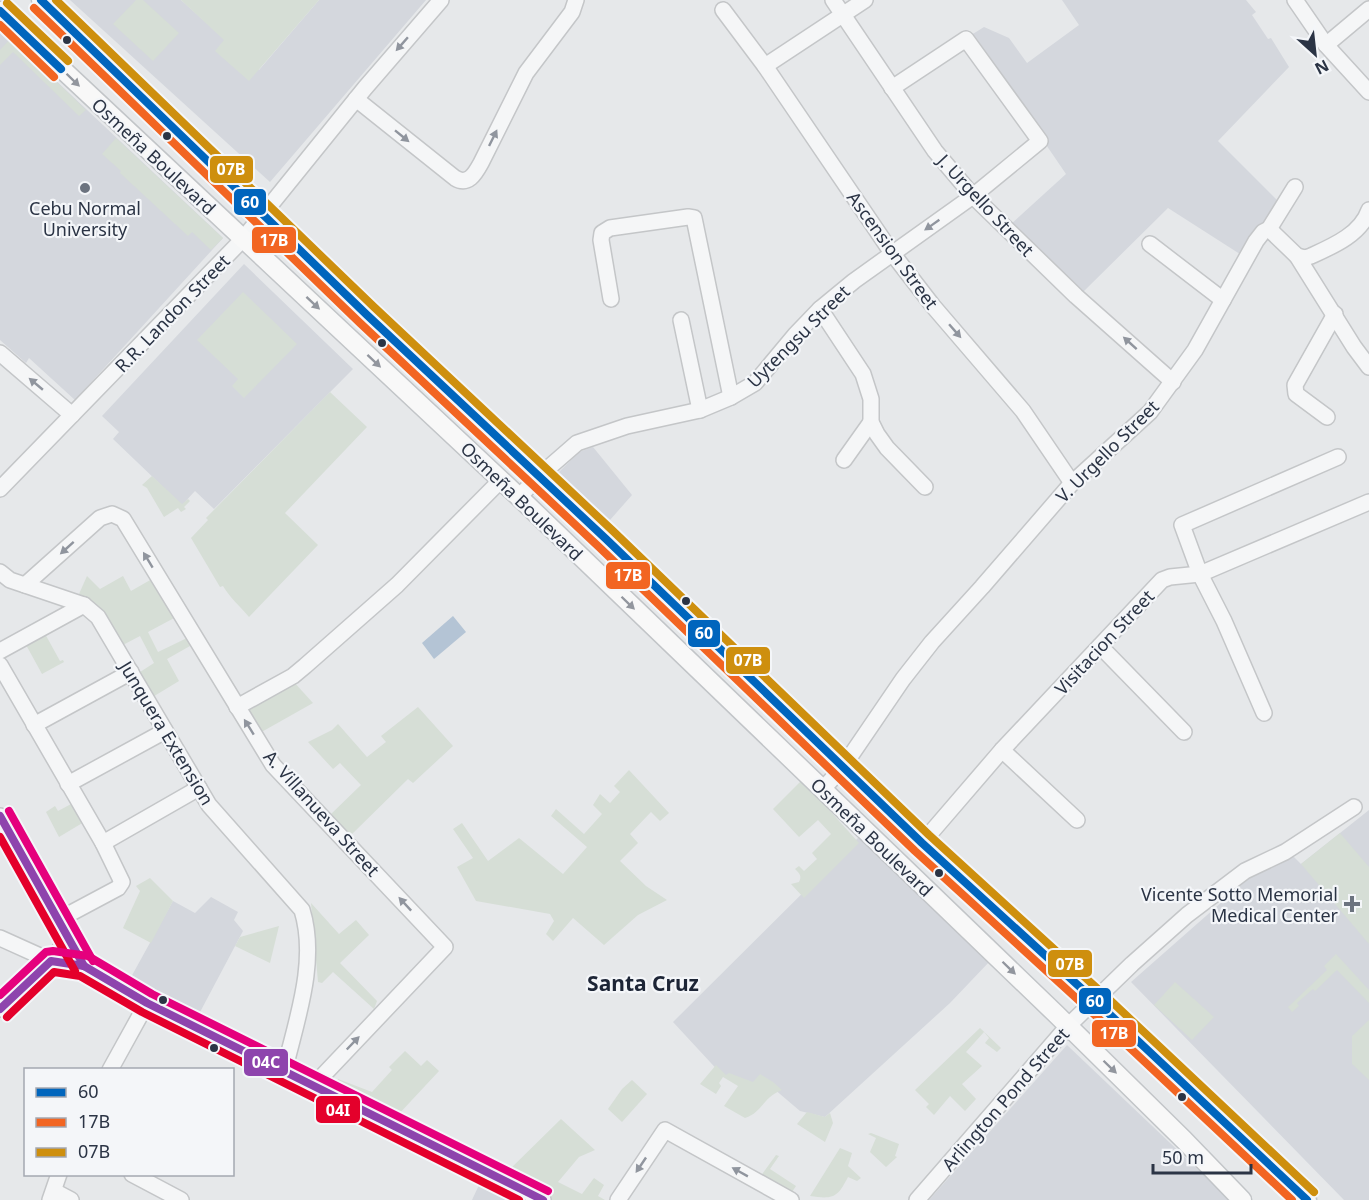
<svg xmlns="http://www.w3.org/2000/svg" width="1369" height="1200" viewBox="0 0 1369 1200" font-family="'Noto Sans',sans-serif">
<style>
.built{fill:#d4d7dd}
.green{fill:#d6ded6}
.water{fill:#b4c4d5}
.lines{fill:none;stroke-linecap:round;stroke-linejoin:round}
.minor-casing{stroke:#c4c6c8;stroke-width:18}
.major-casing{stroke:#c2c5c8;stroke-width:21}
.minor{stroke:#f5f6f7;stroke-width:15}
.major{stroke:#f8f8f8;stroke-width:18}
.bus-1-casing{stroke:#f4f6f9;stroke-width:12}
.bus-2-casing{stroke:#f4f6f9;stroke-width:12}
.bus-3-casing{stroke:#f4f6f9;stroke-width:12}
.bus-4-casing{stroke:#f4f6f9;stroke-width:12}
.bus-5-casing{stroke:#f4f6f9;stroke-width:12}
.bus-6-casing{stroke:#f4f6f9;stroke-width:12}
.bus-1{stroke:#0065bd;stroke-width:8}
.bus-2{stroke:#f26522;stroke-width:8}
.bus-3{stroke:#ce8f0e;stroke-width:8}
.bus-4{stroke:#8e44ad;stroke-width:8}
.bus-5{stroke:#e4002b;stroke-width:8}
.bus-6{stroke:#e5007d;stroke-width:8}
.oneway{fill:#90959e}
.oneway2{fill:#92969e}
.bus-dot{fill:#2b3445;stroke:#f4f6f9;stroke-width:2}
.poi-dot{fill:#6c737f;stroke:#f4f6f9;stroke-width:2}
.labels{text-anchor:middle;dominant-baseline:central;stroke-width:4.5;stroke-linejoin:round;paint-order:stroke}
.street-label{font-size:18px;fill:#2b3445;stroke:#f4f6f9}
.poi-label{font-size:18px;fill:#2b3445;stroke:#f4f6f9}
.quarter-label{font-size:21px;font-weight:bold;fill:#1d2536;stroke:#f4f6f9}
.line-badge{stroke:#f4f6f9;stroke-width:2}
.badge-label{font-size:16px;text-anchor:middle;font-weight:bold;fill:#fff}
</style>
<rect width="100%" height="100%" fill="#e6e8ea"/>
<g class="built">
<path d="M70,0H181L259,70L319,0H426L270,182Z"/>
<path d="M1062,0H1246L1256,12L1252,15L1268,39L1271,38L1289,67L1218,141L1277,200L1243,256L1168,208L1081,294L1010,225L1066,174L1008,89L968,37L984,27L1009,38L1027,63L1079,25Z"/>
<path d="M0,28L223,238L75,400L29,358L26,363L0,340Z"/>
<path d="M244,264L353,369L214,509L195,491L182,505L113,439L119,432L102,416Z"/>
<path d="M593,447L632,495L602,529L550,481L579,452Z"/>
<path d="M1369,810V1200H1344L1131,982L1248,879L1292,855L1301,864Z"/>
<path d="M859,837L990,961L950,1003L825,1117L800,1111L760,1077L752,1087L723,1076L673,1022Z"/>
<path d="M211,897L238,912L234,920L243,931L199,1014L130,979L173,901L195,913Z"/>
<path d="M1067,1045L1230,1200H929Z"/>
<path d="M479,1185L501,1197L507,1200H472Z"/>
</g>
<g class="green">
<path d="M136,0H143L179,33L153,61L113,24Z"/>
<path d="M181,0H319L249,81L215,51L224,40Z"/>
<path d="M11,38L86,110L79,116L13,52L0,65V50Z"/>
<path d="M116,138L223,238L211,250L192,232L188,236L120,173L121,171L102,154Z"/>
<path d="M243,292L297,344L244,398L232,386L238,379L197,340Z"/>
<path d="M330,392L367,427L285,513L318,545L249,617C240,606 230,598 223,586L220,587L191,538L208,520L206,518Z"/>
<path d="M152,476L182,504L188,499L190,501L184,507L186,509L181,512L178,508L164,517L147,488L142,485Z"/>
<path d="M87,576L100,589L123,576L131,591L152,579L176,617L148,632L158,652L187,638L190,646L167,659L179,681L151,698L137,674L154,663L140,636L121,646L99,614L79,594Z"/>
<path d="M44,632L60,661L63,660L64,662L42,674L25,643Z"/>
<path d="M293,681L313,703L258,734L242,706Z"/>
<path d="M418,707L453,746L413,783L408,779L350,836L330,815L361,785L340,763L333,769L308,742L332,730L338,724L367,757L386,742L381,736Z"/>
<path d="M629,770L669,813L660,821L651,812L630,834L638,843L620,861L646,886L667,900L638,915L604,945L573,918L553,941L546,934L554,921L550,914L476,901L457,867L473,858L453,829L462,823L488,861L519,838L563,874L587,847L551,816L556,809L584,834L602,814L593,805L600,794L610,803L620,792L614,786Z"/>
<path d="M802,780L859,843L804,898L791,884L799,882C802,876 800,874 795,869L799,866L804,871L817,859L812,853L831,834L818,820L799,837L773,809Z"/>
<path d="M73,803L84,822L59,837L46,812L55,806L58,811Z"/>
<path d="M1340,833L1369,867V944L1301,864Z"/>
<path d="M150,878L173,901L151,943L123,928L140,891L136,886Z"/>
<path d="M311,903L339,934L356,920L369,935L340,963L377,1001L374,1009L333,972L322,983L318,982Z"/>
<path d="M279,926L270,963L235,946L240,937Z"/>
<path d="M1336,954L1369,990V1003L1337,970L1315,991L1313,989L1297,1003L1299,1006L1292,1012L1288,1007L1327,970L1324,966Z"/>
<path d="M1175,982L1214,1017L1192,1040L1154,1005Z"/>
<path d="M1369,1020V1080L1352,1064V1036Z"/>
<path d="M980,1028L1001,1048L997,1052L985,1043L989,1038L984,1032L966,1052L982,1066L962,1084L976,1099L965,1111L950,1096L934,1115L926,1107L929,1104L915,1090Z"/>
<path d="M405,1051L421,1066L427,1060L439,1071L397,1116L331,1090L338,1079L372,1092L392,1070L389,1067Z"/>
<path d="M716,1065L726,1075L729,1073L753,1082L760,1074L773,1082L782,1090C763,1097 762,1113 745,1118L724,1106L738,1086L723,1077L719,1083L721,1086L716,1094L700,1084Z"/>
<path d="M632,1080L647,1094L622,1122L608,1109L622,1089Z"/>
<path d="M807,1112L825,1117L830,1113L833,1123L825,1142L797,1124Z"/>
<path d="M561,1119L595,1150L579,1157L558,1182L582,1194L594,1178L604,1185L598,1196L605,1200H552L504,1175Z"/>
<path d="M871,1133L899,1144L895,1156L897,1157L886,1167L870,1152L876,1138L868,1134Z"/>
<path d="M840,1148L852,1153L848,1166L861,1178L857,1181L848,1177C838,1196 835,1200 810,1196Z"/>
<path d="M776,1155L779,1156L770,1169L796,1186L790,1195L760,1177Z"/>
</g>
<path class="water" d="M453,616L466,632L434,659L422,643Z"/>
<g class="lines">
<defs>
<g id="minor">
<path d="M833,0L935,151L973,196L1076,296L1173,382"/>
<path d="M1295,0L1326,45L1369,92"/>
<path d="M723,10L765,66L892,253L933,306L1023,411L1072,483"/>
<path d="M1326,45L1369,9"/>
<path d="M765,66L865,0"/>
<path d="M356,99L455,178C468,186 475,174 481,163L526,73L572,12L576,0"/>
<path d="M1269,229L1297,256L1354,347L1369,367"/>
<path d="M1150,244L1223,300"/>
<path d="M1297,256L1305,258L1311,256C1333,246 1361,234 1369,210"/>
<path d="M611,299L601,240L602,233L610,228L688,217L694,218L731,397"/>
<path d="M820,309L863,374L871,399V422L877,434L887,448L925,487"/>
<path d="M681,320L700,410"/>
<path d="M0,353L72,415"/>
<path d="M1327,417L1296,394L1295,385L1335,314"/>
<path d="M844,460L871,422"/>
<path d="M0,489L243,239L365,88L441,0"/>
<path d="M519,497L538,477L577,443L627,426L700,410L731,397L755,383L795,335L820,309L854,281L973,196L1040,141L966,39L892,88"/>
<path d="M0,572L10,580L84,605L98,617L209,805L302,910C318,962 296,1021 284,1072"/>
<path d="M25,585L100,518L112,514L123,519L273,765L445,947L313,1086"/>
<path d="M1100,646L1184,732"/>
<path d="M0,651L84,605"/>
<path d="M0,665L103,843L122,882L118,888L58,920"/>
<path d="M237,707L293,676L305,666L397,585L501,480"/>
<path d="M1264,713L1224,621L1200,574L1182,525L1338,457"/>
<path d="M34,725L131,672"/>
<path d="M1002,750L1077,820"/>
<path d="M68,784L165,731"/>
<path d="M822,790L843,767L903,679L932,642L982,587L1072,483L1150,412L1195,350L1256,241L1263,232L1269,229L1295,187"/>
<path d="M0,816L84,966"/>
<path d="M103,843L199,788"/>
<path d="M922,843L1002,750L1162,580L1170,577L1200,574L1369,502"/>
<path d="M0,938L51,961L84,966L147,1003L543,1200"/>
<path d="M0,1009L51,961L68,938"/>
<path d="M110,1070L147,1003"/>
<path d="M132,1174L181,1200"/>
<path d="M54,1191L71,1200"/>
<path d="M50,1200L59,1174"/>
<path d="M618,1200L665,1130L791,1200"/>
<path d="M917,1200L1068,1026L1132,964L1187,915L1245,871L1285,852L1354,807"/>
</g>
<g id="major">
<path d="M41,0L367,315L606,539L922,843L1104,1009L1307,1200"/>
<path d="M0,11L519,497L1056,1014L1184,1140L1242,1200"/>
</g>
</defs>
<use href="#minor" class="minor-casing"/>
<use href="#major" class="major-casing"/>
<use href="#minor" class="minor"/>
<use href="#major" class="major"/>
<defs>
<g id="bus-1">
<path d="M41,0L367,315L606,539L922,843L1104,1009L1307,1200"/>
<path d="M0,11L61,69"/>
</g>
<g id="bus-2">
<path d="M34,8L360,323L599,547L915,851L1097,1017L1292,1200"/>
<path d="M0,25L54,77"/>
</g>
<g id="bus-3">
<path d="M56,0L374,307L613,531L929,835L1111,1001L1314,1192"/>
<path d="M7,3L68,61"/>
</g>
<g id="bus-4">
<path d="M0,816L84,966"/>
<path d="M0,1009L51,961L84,966L147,1003L543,1200"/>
</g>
<g id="bus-5">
<path d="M0,837L75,971"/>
<path d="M7,1017L54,972L80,976L142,1012L519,1200"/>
</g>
<g id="bus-6">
<path d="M9,811L93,961"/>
<path d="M0,995L46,952L53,951L88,956L152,994L548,1191"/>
</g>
</defs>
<use href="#bus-1" class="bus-1-casing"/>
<use href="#bus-2" class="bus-2-casing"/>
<use href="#bus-3" class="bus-3-casing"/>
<use href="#bus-4" class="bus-4-casing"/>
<use href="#bus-5" class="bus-5-casing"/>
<use href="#bus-6" class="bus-6-casing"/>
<use href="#bus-1" class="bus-1"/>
<use href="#bus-2" class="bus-2"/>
<use href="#bus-3" class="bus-3"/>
<use href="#bus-4" class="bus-4"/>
<use href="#bus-5" class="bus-5"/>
<use href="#bus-6" class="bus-6"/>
</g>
<defs><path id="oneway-solid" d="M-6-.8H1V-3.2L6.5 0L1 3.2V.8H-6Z" transform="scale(1.5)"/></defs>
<g class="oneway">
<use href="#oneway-solid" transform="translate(402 44) rotate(131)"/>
<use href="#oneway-solid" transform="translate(402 136) rotate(39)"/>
<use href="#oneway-solid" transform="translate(493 138) rotate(-64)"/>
<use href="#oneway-solid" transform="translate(932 225) rotate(145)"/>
<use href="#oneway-solid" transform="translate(955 331) rotate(49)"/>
<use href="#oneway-solid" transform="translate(1130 343) rotate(-138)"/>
<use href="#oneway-solid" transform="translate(36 384) rotate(-140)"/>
<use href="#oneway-solid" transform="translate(67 548) rotate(138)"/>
<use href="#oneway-solid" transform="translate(148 560) rotate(-121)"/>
<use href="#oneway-solid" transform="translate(249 727) rotate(-122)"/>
<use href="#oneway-solid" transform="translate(405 904) rotate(-133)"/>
<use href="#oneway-solid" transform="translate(353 1043) rotate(-46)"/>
<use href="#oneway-solid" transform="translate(641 1165) rotate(124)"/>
<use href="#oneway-solid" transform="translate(740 1172) rotate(-151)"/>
</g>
<g class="oneway2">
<use href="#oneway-solid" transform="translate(73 80) rotate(44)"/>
<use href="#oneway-solid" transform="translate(313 303) rotate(43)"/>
<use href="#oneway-solid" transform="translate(374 361) rotate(43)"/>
<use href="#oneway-solid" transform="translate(628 603) rotate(44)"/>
<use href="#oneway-solid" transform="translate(1009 968) rotate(44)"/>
<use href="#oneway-solid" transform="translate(1110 1067) rotate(44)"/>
</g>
<g class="bus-dot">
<circle cx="67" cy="40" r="5"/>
<circle cx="167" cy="136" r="5"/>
<circle cx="382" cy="343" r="5"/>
<circle cx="686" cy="601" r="5"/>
<circle cx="939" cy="873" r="5"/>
<circle cx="163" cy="1000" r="5"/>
<circle cx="214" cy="1048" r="5"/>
<circle cx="1182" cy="1097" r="5"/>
</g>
<g class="poi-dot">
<circle cx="85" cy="188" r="6"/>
<path d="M1349 895h6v6h6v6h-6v6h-6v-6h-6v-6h6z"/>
</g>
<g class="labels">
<g class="street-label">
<text transform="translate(154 156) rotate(43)">Osmeña Boulevard</text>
<text transform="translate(986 205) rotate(47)">J. Urgello Street</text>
<text transform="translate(893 250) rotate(54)">Ascension Street</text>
<text transform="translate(172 313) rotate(-46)">R.R. Landon Street</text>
<text transform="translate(798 336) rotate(-45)">Uytengsu Street</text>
<text transform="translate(1107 451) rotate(-45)">V. Urgello Street</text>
<text transform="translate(522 501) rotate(44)">Osmeña Boulevard</text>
<text transform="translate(1104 642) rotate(-47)">Visitacion Street</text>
<text transform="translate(167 733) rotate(59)">Junquera Extension</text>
<text transform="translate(322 813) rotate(48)">A. Villanueva Street</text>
<text transform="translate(872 837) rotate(44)">Osmeña Boulevard</text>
<text transform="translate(1005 1099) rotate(-49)">Arlington Pond Street</text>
</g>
<g class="poi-label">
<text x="85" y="208">Cebu Normal<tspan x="85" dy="21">University</tspan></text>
<text x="1338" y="894" text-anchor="end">Vicente Sotto Memorial<tspan x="1338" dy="21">Medical Center</tspan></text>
</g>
<g class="quarter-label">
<text x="643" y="983">Santa Cruz</text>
</g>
</g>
<g class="line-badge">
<rect x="209" y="155" width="45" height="29" rx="6" fill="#ce8f0e"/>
<rect x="233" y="188" width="34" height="28" rx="6" fill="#0065bd"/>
<rect x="251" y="226" width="46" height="28" rx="6" fill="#f26522"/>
<rect x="605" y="561" width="46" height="29" rx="6" fill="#f26522"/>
<rect x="687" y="619" width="34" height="29" rx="6" fill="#0065bd"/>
<rect x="725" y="646" width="46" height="29" rx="6" fill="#ce8f0e"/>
<rect x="1047" y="949" width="46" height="29" rx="6" fill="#ce8f0e"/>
<rect x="1078" y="987" width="34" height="28" rx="6" fill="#0065bd"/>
<rect x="1091" y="1019" width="46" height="29" rx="6" fill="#f26522"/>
<rect x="243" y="1048" width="46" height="29" rx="6" fill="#8e44ad"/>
<rect x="315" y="1095" width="46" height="29" rx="6" fill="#e4002b"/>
</g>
<g class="badge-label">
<text x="231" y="175">07B</text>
<text x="250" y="208">60</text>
<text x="274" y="246">17B</text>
<text x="628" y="581">17B</text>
<text x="704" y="639">60</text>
<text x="748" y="666">07B</text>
<text x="1070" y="970">07B</text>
<text x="1095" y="1007">60</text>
<text x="1114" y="1039">17B</text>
<text x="266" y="1068">04C</text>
<text x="338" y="1116">04I</text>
</g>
<rect x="24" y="1068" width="210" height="108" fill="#f4f6f9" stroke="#a4a8b1" stroke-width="1.5"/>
<rect x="36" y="1088" width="30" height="9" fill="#0065bd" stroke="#a4a8b1" stroke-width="1.5"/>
<text x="78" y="1098" font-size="18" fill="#2b3445">60</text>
<rect x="36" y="1118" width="30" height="9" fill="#f26522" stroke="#a4a8b1" stroke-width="1.5"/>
<text x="78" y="1128" font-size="18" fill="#2b3445">17B</text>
<rect x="36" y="1148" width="30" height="9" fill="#ce8f0e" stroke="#a4a8b1" stroke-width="1.5"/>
<text x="78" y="1158" font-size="18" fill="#2b3445">07B</text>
<g transform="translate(1315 54) rotate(153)" stroke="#f4f6f9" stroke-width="4.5" paint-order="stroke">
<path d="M0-4.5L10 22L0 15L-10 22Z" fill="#2b3445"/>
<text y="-9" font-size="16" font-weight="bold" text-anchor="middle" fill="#2b3445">N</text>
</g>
<path d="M1153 1164v9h98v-9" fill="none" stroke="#2b3445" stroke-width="3"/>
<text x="1162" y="1164" font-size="18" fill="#2b3445" stroke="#f4f6f9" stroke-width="4.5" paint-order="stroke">50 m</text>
</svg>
